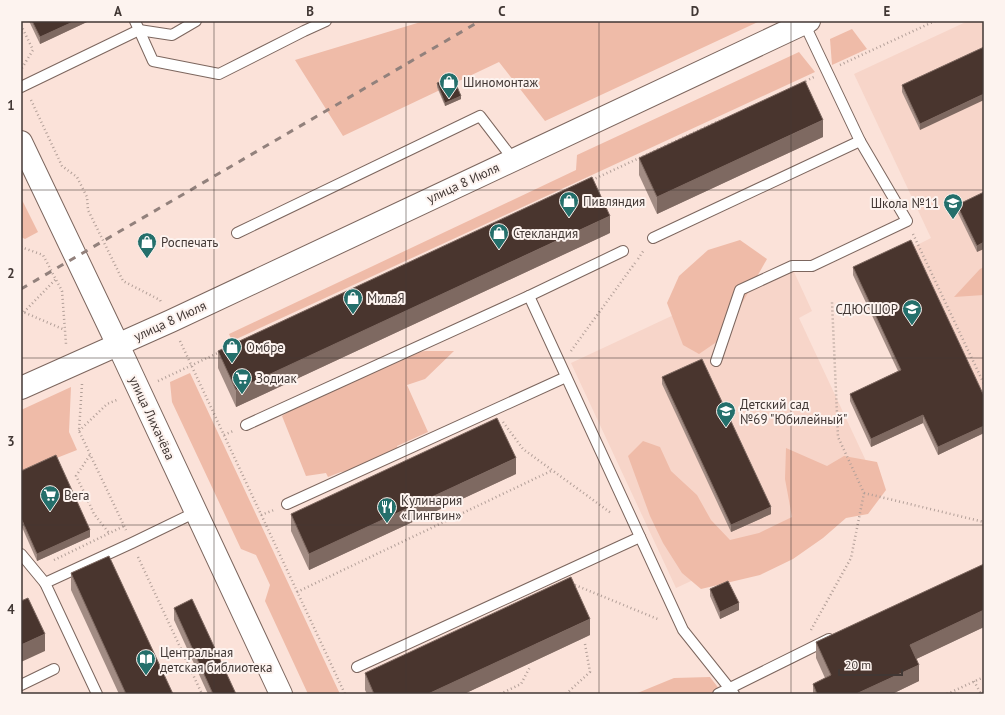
<svg xmlns="http://www.w3.org/2000/svg" width="1005" height="715" viewBox="0 0 1005 715" font-family="'PT Sans',sans-serif">
<style>
.built{fill:#f7d5c9}
.green{fill:#efbba8}
.lines{fill:none;stroke-linecap:round;stroke-linejoin:round}
.service-casing{stroke:#7c665e;stroke-width:12}
.tertiary-casing{stroke:#7c665e;stroke-width:24}
.secondary-casing{stroke:#7c665e;stroke-width:24}
.primary-casing{stroke:#7c665e;stroke-width:24}
.path{stroke:#b29f98;stroke-width:2.5;stroke-dasharray:1 3;stroke-linecap:butt}
.service{stroke:#fff;stroke-width:10}
.tertiary{stroke:#fff;stroke-width:22}
.secondary{stroke:#fff;stroke-width:22}
.primary{stroke:#fff;stroke-width:22}
.rail{stroke:#92817c;stroke-width:3;stroke-dasharray:7 7;stroke-linecap:butt}
.wall{fill:#a28c84}
.shaded-wall{fill:#7e6961}
.building{fill:#49352e;stroke:#7e6961}
.grid{fill:none;stroke:#413734;stroke-width:1;stroke-opacity:0.55}
.labels{text-anchor:middle;dominant-baseline:central;stroke-width:4;stroke-linejoin:round;paint-order:stroke}
.poi-label{font-size:13px;fill:#413734;stroke:#fdf3ef;text-anchor:start}
.street-label{font-size:13px;fill:#413734;stroke:#fdf3ef}
.neatline{fill:none;stroke:#413734;stroke-width:1.5}
.grid-label{font-size:13px;text-anchor:middle;font-weight:bold;fill:#413734}
</style>
<rect width="100%" height="100%" fill="#fbe2d9"/>
<g class="built">
<path d="M968,21H984V404L911,248L931,238L854,74Z"/>
<path d="M789,261L812,311L799,318L881,493L676,588L571,363Z"/>
</g>
<g class="green">
<path d="M424,21H760L545,121L499,62L343,136L295,60Z"/>
<path d="M852,29L867,49L832,65L830,39Z"/>
<path d="M799,52L815,72L232,341L229,334L576,170L577,155Z"/>
<path d="M21,198L38,232L25,239L21,237Z"/>
<path d="M740,240L767,259L736,314L718,341L699,354L683,345L667,303L679,276L708,250Z"/>
<path d="M984,267V295L954,297L980,269Z"/>
<path d="M426,351H454L425,379L407,385L428,432L397,446L399,451L357,470L341,472L328,477L326,473L306,476L282,416L330,383L392,354Z"/>
<path d="M190,373L340,694H308L265,601L270,585L256,555L241,549L172,402L170,382Z"/>
<path d="M71,387L69,432L77,450L21,472V410Z"/>
<path d="M643,441L660,447L671,471L697,495L711,520L730,540L759,533L792,517L785,479L786,448L827,466L844,456L877,462L886,490L868,514L846,518L823,538L793,559L760,575L701,589L682,573L663,543L650,516L628,456Z"/>
<path d="M710,677L723,694H635L674,678Z"/>
</g>
<g class="lines">
<defs>
<g id="service">
<path d="M135,21L153,61L219,74L304,31L326,21"/>
<path d="M21,87L139,30L172,35L196,21"/>
<path d="M237,233L480,116L513,159"/>
<path d="M653,238L860,141L804,23"/>
<path d="M529,296L683,630L734,694"/>
<path d="M716,361L740,290L792,266H812L907,221L860,141"/>
<path d="M246,425L529,296L623,251"/>
<path d="M287,504L566,377"/>
<path d="M21,554L45,583"/>
<path d="M357,667L640,537"/>
<path d="M21,685L54,669"/>
<path d="M97,694L45,583L132,543L196,512"/>
<path d="M718,694L829,639"/>
</g>
<path id="tertiary" d="M21,142L118,345"/>
<path id="secondary" d="M118,345L281,694"/>
<path id="primary" d="M21,388L171,321L809,21"/>
</defs>
<use href="#service" class="service-casing"/>
<use href="#tertiary" class="tertiary-casing"/>
<use href="#secondary" class="secondary-casing"/>
<use href="#primary" class="primary-casing"/>
<g class="path">
<path d="M21,25L33,50L22,68"/>
<path d="M840,65L935,21"/>
<path d="M802,83L814,77"/>
<path d="M31,100L62,166L77,177L87,197L88,210L123,281L160,300L161,302"/>
<path d="M592,180L721,120"/>
<path d="M913,234L984,384"/>
<path d="M21,247L43,255L62,291L66,344"/>
<path d="M638,259L644,250"/>
<path d="M21,311L65,330"/>
<path d="M21,315L56,279"/>
<path d="M180,341L345,694"/>
<path d="M571,351L635,263"/>
<path d="M158,381L220,352"/>
<path d="M82,384L79,431L126,530"/>
<path d="M503,422L523,449L611,513"/>
<path d="M79,431L107,404L119,399"/>
<path d="M224,435L233,431"/>
<path d="M864,493L984,522"/>
<path d="M85,494L94,514L109,533"/>
<path d="M74,499L85,494L76,476L90,455"/>
<path d="M261,515L274,510"/>
<path d="M138,557L202,694"/>
<path d="M54,560L124,526"/>
<path d="M575,585L660,620"/>
<path d="M297,592L553,470"/>
<path d="M811,630L851,558L864,493L838,437L832,302"/>
<path d="M974,681L981,694"/>
<path d="M500,694L521,684L530,667"/>
<path d="M566,694L590,672L585,644"/>
<path d="M947,694L984,677"/>
</g>
<use href="#service" class="service"/>
<use href="#tertiary" class="tertiary"/>
<use href="#secondary" class="secondary"/>
<use href="#primary" class="primary"/>
<path class="rail" d="M21,289L480,21"/>
</g>
<g class="wall">
<path d="M29,21H89L40,44Z"/>
<path d="M984,47L920,130L902,92V85Z"/>
<path d="M437,83L461,99L445,106L437,87Z"/>
<path d="M823,137L657,214L639,175V158Z"/>
<path d="M984,192L977,252L957,211V205Z"/>
<path d="M610,233L236,407L218,368V351Z"/>
<path d="M853,267L984,396V433L938,455L923,423L871,447L850,401V394L898,371L853,275Z"/>
<path d="M662,377L771,514L731,532L662,384Z"/>
<path d="M21,471L90,537L37,561L21,525Z"/>
<path d="M516,474L309,570L291,531V514Z"/>
<path d="M984,564V627L916,659L919,681L892,694H813V684L825,678L816,658V642Z"/>
<path d="M71,573L173,694H119L71,590Z"/>
<path d="M710,589L739,610L720,619L710,596Z"/>
<path d="M174,608L236,694H208L174,620Z"/>
<path d="M590,635L464,694H367L365,690V673Z"/>
</g>
<g class="shaded-wall">
<path d="M75,21H89L40,44V37Z"/>
<path d="M984,94V100L920,130V124Z"/>
<path d="M461,96V99L445,106V103Z"/>
<path d="M823,120V137L657,214V197Z"/>
<path d="M610,216V233L236,407V390Z"/>
<path d="M984,242V249L977,252V246Z"/>
<path d="M923,415V423L871,447V439Z"/>
<path d="M984,426V433L938,455V447Z"/>
<path d="M516,458V474L309,570V554Z"/>
<path d="M771,507V514L731,532V525Z"/>
<path d="M90,530V537L37,561V554Z"/>
<path d="M739,603V610L720,619V612Z"/>
<path d="M984,610V627L910,662V645Z"/>
<path d="M590,619V635L464,694H428Z"/>
<path d="M45,634V651L21,662V645Z"/>
<path d="M919,665V681L892,694H856Z"/>
</g>
<g class="building">
<path d="M32,21H75L40,37Z"/>
<path d="M984,47V94L920,124L902,85Z"/>
<path d="M453,77L461,96L445,103L437,83Z"/>
<path d="M805,81L823,120L657,197L639,158Z"/>
<path d="M592,177L610,216L236,390L218,351Z"/>
<path d="M984,192V242L977,246L957,205Z"/>
<path d="M911,240L984,396V426L938,447L923,415L871,439L850,394L901,370L853,267Z"/>
<path d="M702,359L771,507L731,525L662,377Z"/>
<path d="M497,418L516,458L309,554L291,514Z"/>
<path d="M56,455L90,530L37,554L21,518V471Z"/>
<path d="M109,556L173,694H126L71,573Z"/>
<path d="M984,564V610L910,645L919,665L856,694H817L813,684L831,675L816,642Z"/>
<path d="M571,577L590,619L428,694H374L365,673Z"/>
<path d="M728,581L739,603L720,612L710,589Z"/>
<path d="M28,598L45,634L21,645V601Z"/>
<path d="M192,599L236,694H213L174,608Z"/>
</g>
<path class="grid" d="M214,21V694M406,21V694M599,21V694M791,21V694M21,190H984M21,358H984M21,525H984"/>
<defs>
<symbol id="shop-pin" viewBox="-11 -11 22 30"><path d="M0 17L-7.5 6A9.5 9.5 0 1 1 7.5 6Z" fill="#246f6b" stroke="#fdf3ef"/><path d="M-5-2.5h2.3a2.7 3.5 0 0 1 5.4 0H5L5.5 6h-11ZM-1.5-2.5h3a1.5 2.3 0 0 0-3 0Z" fill="#fff"/></symbol>
<symbol id="school-pin" viewBox="-11 -11 22 30"><path d="M0 17L-7.5 6A9.5 9.5 0 1 1 7.5 6Z" fill="#246f6b" stroke="#fdf3ef"/><path d="M0-5L7-2L0 1L-7-2ZM-4 1L0 2.5L4 1V4Q0 6-4 4Z" fill="#fff"/></symbol>
<symbol id="supermarket-pin" viewBox="-11 -11 22 30"><path d="M0 17L-7.5 6A9.5 9.5 0 1 1 7.5 6Z" fill="#246f6b" stroke="#fdf3ef"/><path d="M-6-5.5h2.5l.6 2H6L4.5 2H-2.5L-4.4-4H-6ZM-1.5 3.2a1.3 1.3 0 1 0 .1 0ZM3 3.2a1.3 1.3 0 1 0 .1 0Z" fill="#fff"/></symbol>
<symbol id="restaurant-pin" viewBox="-11 -11 22 30"><path d="M0 17L-7.5 6A9.5 9.5 0 1 1 7.5 6Z" fill="#246f6b" stroke="#fdf3ef"/><path d="M-5-6h1v4h1v-4h1v4h1v-4h1v5L-1.5 .5V6h-2V.5L-5-1ZM5-6V6H3V1.5H1.5Q1.5-4 5-6Z" fill="#fff"/></symbol>
<symbol id="library-pin" viewBox="-11 -11 22 30"><path d="M0 17L-7.5 6A9.5 9.5 0 1 1 7.5 6Z" fill="#246f6b" stroke="#fdf3ef"/><path d="M-6-4Q-3-5.5-.7-3.5V5Q-3 3-6 4ZM6-4Q3-5.5 .7-3.5V5Q3 3 6 4Z" fill="#fff"/></symbol>
</defs>
<g fill-rule="evenodd">
<use href="#shop-pin" x="438" y="71" width="22" height="30"/>
<use href="#shop-pin" x="558" y="190" width="22" height="30"/>
<use href="#school-pin" x="942" y="192" width="22" height="30"/>
<use href="#shop-pin" x="488" y="222" width="22" height="30"/>
<use href="#shop-pin" x="136" y="231" width="22" height="30"/>
<use href="#shop-pin" x="342" y="287" width="22" height="30"/>
<use href="#school-pin" x="901" y="298" width="22" height="30"/>
<use href="#shop-pin" x="221" y="336" width="22" height="30"/>
<use href="#supermarket-pin" x="231" y="367" width="22" height="30"/>
<use href="#school-pin" x="715" y="400" width="22" height="30"/>
<use href="#supermarket-pin" x="39" y="484" width="22" height="30"/>
<use href="#restaurant-pin" x="376" y="496" width="22" height="30"/>
<use href="#library-pin" x="135" y="648" width="22" height="30"/>
</g>
<g class="labels">
<g class="poi-label">
<text x="463" y="82">Шиномонтаж</text>
<text x="583" y="201">Пивляндия</text>
<text x="939" y="203" text-anchor="end">Школа №11</text>
<text x="513" y="233">Стекландия</text>
<text x="161" y="242">Роспечать</text>
<text x="367" y="298">МилаЯ</text>
<text x="898" y="309" text-anchor="end">СДЮСШОР</text>
<text x="246" y="347">Омбре</text>
<text x="256" y="378">Зодиак</text>
<text x="740" y="404">Детский сад<tspan x="740" dy="15">№69 "Юбилейный"</tspan></text>
<text x="64" y="495">Вега</text>
<text x="401" y="500">Кулинария<tspan x="401" dy="15">«Пингвин»</tspan></text>
<text x="160" y="652">Центральная<tspan x="160" dy="15">детская библиотека</tspan></text>
</g>
<g class="street-label">
<text transform="translate(463 183) rotate(-25)">улица 8 Июля</text>
<text transform="translate(170 321) rotate(-25)">улица 8 Июля</text>
<text transform="translate(152 418) rotate(65)">улица Лихачёва</text>
</g>
</g>
<rect width="1005" height="715" fill="none" stroke="#fdf3ef" stroke-width="44"/>
<path d="M839 669v6h63v-6" fill="none" stroke="#413734" stroke-width="2"/>
<text x="845" y="669" font-size="12" fill="#413734" stroke="#fdf3ef" stroke-width="3" paint-order="stroke">20 m</text>
<rect x="22" y="22" width="961" height="671" class="neatline"/>
<g class="grid-label">
<text x="118" y="16">A</text>
<text x="310" y="16">B</text>
<text x="502" y="16">C</text>
<text x="695" y="16">D</text>
<text x="887" y="16">E</text>
<text x="11" y="110">1</text>
<text x="11" y="278">2</text>
<text x="11" y="446">3</text>
<text x="11" y="614">4</text>
</g>
</svg>
